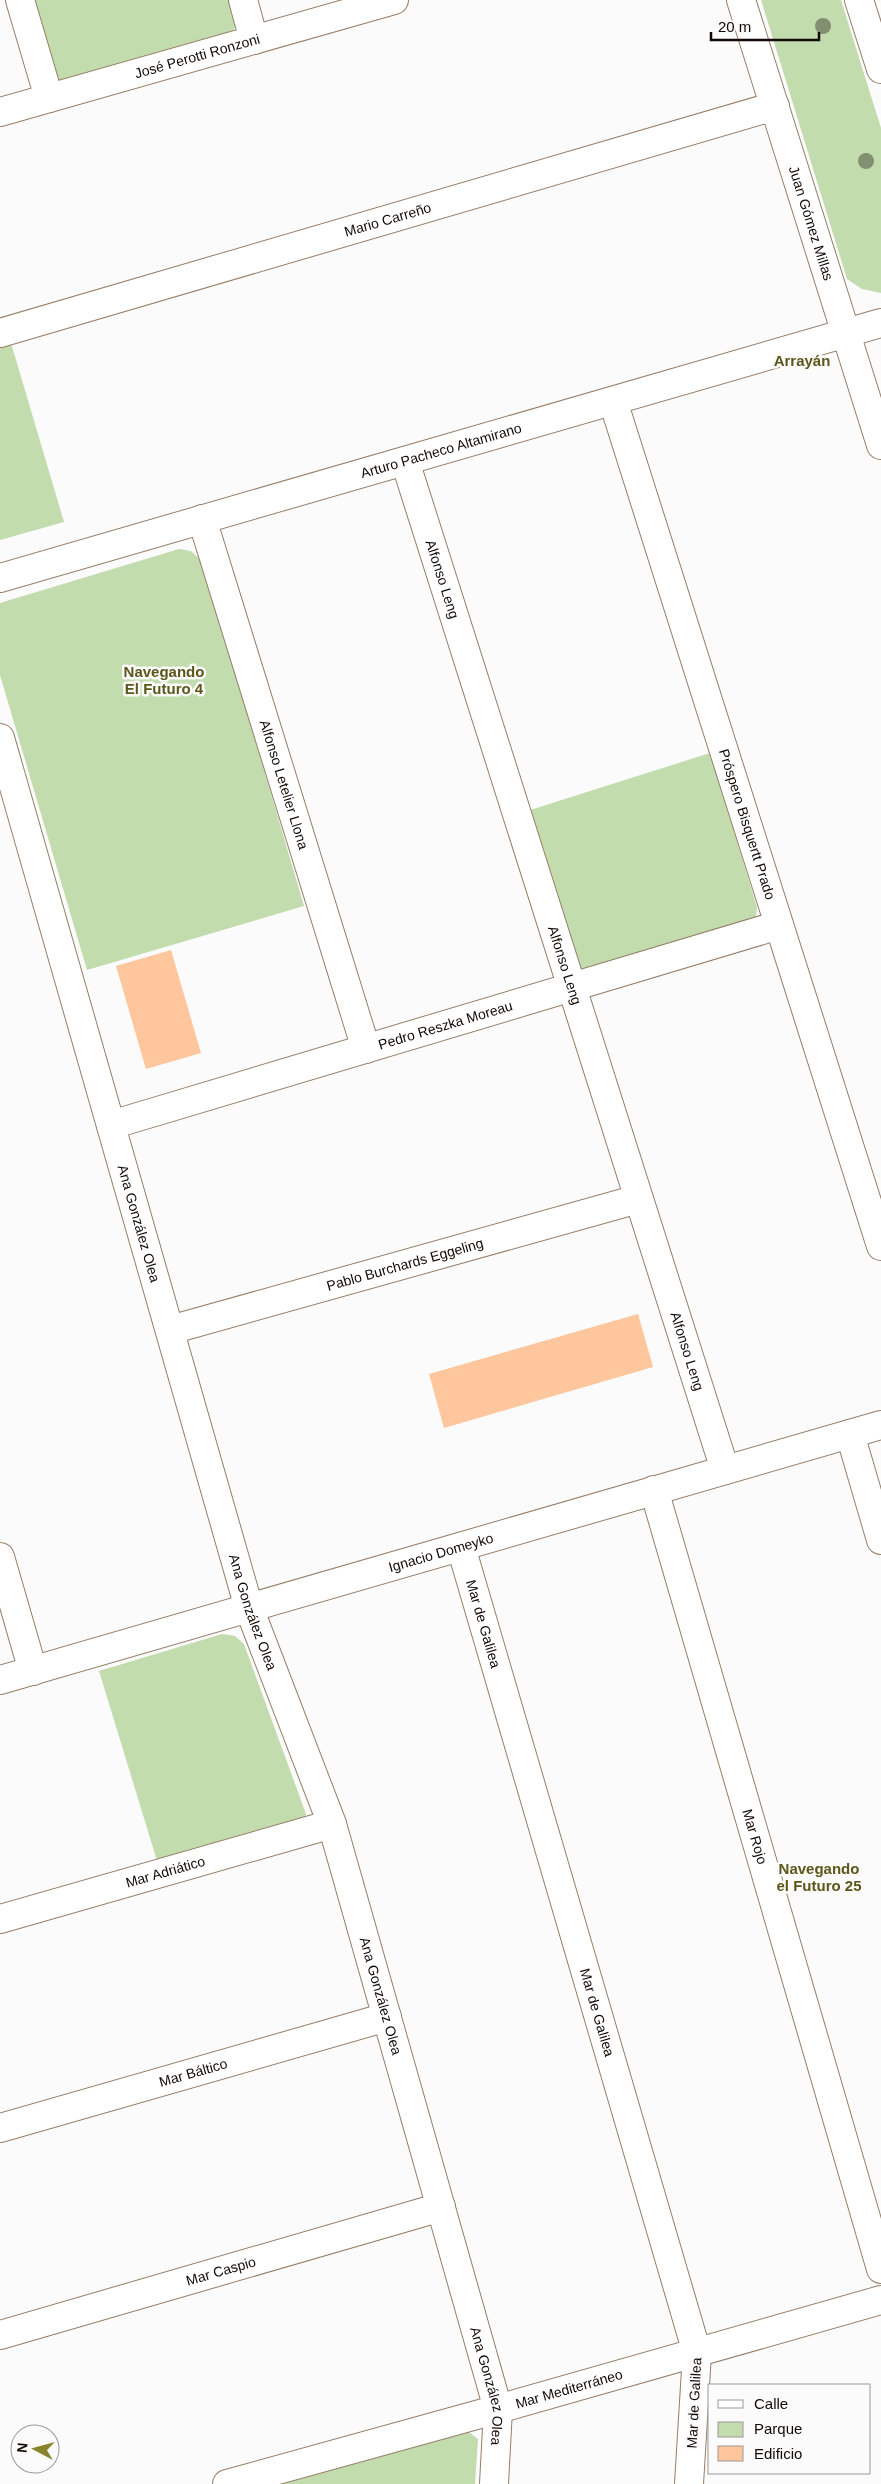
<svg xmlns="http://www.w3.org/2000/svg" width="881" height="2484" viewBox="0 0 881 2484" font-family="Helvetica,sans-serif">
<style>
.green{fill:#c3dcae}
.building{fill:#fec69c}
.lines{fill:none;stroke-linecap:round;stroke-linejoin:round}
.minor-casing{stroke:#977e69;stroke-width:30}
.minor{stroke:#fff;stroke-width:28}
.tree{fill:#828f71}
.labels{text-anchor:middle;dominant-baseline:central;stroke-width:5;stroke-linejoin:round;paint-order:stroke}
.street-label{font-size:14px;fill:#120904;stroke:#fbfbfb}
.neighbourhood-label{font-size:15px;font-weight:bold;fill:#5b571b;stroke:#fbfbfb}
</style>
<rect width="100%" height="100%" fill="#fbfbfb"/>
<g class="green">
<path d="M31,0H232C236,15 240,25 229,37L72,82L60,81L52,73Z"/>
<path d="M761,0H841L881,128V293L862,289L847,279Z"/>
<path d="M11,343L64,522L0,540V346Z"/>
<path d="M179,549L191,551L203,562L304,906L87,970L0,675V603Z"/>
<path d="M710,753L757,907L756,917L751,924L582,972L575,965L527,811Z"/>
<path d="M222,1634L235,1636L244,1644L306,1814L305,1819L158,1864L99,1671Z"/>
<path d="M461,2426L478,2439L475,2484H269Z"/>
</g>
<g class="building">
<path d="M171,950L201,1053L146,1069L116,966Z"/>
<path d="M638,1314L653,1367L444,1428L429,1374Z"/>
</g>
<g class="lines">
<defs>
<g id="minor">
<path d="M20,0L49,98"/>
<path d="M243,0L254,40"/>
<path id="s1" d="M741,0L881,445"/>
<path d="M859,0L881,69"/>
<path id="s2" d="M0,112L394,0"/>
<path id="s3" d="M0,333L775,106"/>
<path id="s4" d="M613,401L881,1246"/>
<path id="s5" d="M405,461L725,1470"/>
<path id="s6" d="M202,519L366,1049"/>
<path id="s7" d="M0,578L881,323"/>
<path id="s8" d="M0,738L249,1608L332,1824L498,2409L494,2484"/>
<path id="s9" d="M111,1125L779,925"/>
<path id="s10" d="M170,1330L638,1199"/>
<path d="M850,1434L881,1540"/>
<path id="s11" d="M654,1490L881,2269"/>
<path id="s12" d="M461,1547L697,2353L689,2484"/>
<path d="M0,1557L33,1671"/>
<path id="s13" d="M0,1680L881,1425"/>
<path id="s14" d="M0,1919L332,1824"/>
<path id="s15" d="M0,2128L387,2017"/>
<path id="s16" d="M0,2335L441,2207"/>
<path id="s17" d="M227,2484L498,2409L881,2300"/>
</g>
</defs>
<use href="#minor" class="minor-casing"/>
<use href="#minor" class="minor"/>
</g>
<g class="tree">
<circle cx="823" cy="26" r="8"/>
<circle cx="866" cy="161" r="8"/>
</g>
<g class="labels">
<g class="street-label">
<text stroke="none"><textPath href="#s2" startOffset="205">José Perotti Ronzoni</textPath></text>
<text stroke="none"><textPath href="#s3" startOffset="404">Mario Carreño</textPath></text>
<text stroke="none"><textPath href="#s1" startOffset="234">Juan Gómez Millas</textPath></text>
<text stroke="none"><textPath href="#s7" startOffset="459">Arturo Pacheco Altamirano</textPath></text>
<text stroke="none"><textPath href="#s5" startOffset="124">Alfonso Leng</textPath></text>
<text stroke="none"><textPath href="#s6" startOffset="278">Alfonso Letelier Llona</textPath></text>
<text stroke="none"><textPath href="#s4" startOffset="444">Próspero Bisquertt Prado</textPath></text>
<text stroke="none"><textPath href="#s5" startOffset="529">Alfonso Leng</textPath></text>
<text stroke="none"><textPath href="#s9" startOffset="349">Pedro Reszka Moreau</textPath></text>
<text stroke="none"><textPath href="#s8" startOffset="505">Ana González Olea</textPath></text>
<text stroke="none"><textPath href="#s10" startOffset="244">Pablo Burchards Eggeling</textPath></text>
<text stroke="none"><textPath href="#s5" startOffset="934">Alfonso Leng</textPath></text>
<text stroke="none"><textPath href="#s13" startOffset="459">Ignacio Domeyko</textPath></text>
<text stroke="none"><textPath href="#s8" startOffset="910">Ana González Olea</textPath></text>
<text stroke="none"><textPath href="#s12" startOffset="80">Mar de Galilea</textPath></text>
<text stroke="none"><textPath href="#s11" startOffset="361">Mar Rojo</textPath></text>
<text stroke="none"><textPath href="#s14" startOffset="172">Mar Adriático</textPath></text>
<text stroke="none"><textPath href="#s8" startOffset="1315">Ana González Olea</textPath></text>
<text stroke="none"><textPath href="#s12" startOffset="485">Mar de Galilea</textPath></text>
<text stroke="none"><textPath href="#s15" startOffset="201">Mar Báltico</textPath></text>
<text stroke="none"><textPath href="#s16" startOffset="230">Mar Caspio</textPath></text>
<text stroke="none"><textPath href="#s8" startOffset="1720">Ana González Olea</textPath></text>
<text stroke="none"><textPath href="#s17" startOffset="355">Mar Mediterráneo</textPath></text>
<text transform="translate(694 2403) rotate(-87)">Mar de Galilea</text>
</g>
<g class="neighbourhood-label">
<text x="802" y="360">Arrayán</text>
<text x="164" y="671">Navegando<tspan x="164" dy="17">El Futuro 4</tspan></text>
<text x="819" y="1868">Navegando<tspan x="819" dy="17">el Futuro 25</tspan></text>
</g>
</g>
<rect x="708" y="2384" width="162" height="90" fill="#fbfbfb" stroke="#9e9a98"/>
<rect x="718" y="2400" width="25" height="8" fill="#ffffff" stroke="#9e9a98"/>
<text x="754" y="2409" font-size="15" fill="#120904">Calle</text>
<rect x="718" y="2422" width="25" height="15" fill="#c3dcae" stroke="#9e9a98"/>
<text x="754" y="2434" font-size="15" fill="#120904">Parque</text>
<rect x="718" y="2446" width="25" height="15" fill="#fec69c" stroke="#9e9a98"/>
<text x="754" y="2459" font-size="15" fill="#120904">Edificio</text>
<g transform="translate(35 2449) rotate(276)"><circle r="24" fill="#fbfbfb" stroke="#9e9a98"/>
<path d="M0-4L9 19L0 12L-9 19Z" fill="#89832b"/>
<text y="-8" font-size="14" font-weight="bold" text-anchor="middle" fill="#120904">N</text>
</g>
<path d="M711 32v8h108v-8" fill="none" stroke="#120904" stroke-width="2.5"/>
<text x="718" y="32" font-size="15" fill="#120904" stroke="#fbfbfb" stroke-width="4" paint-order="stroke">20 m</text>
</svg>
